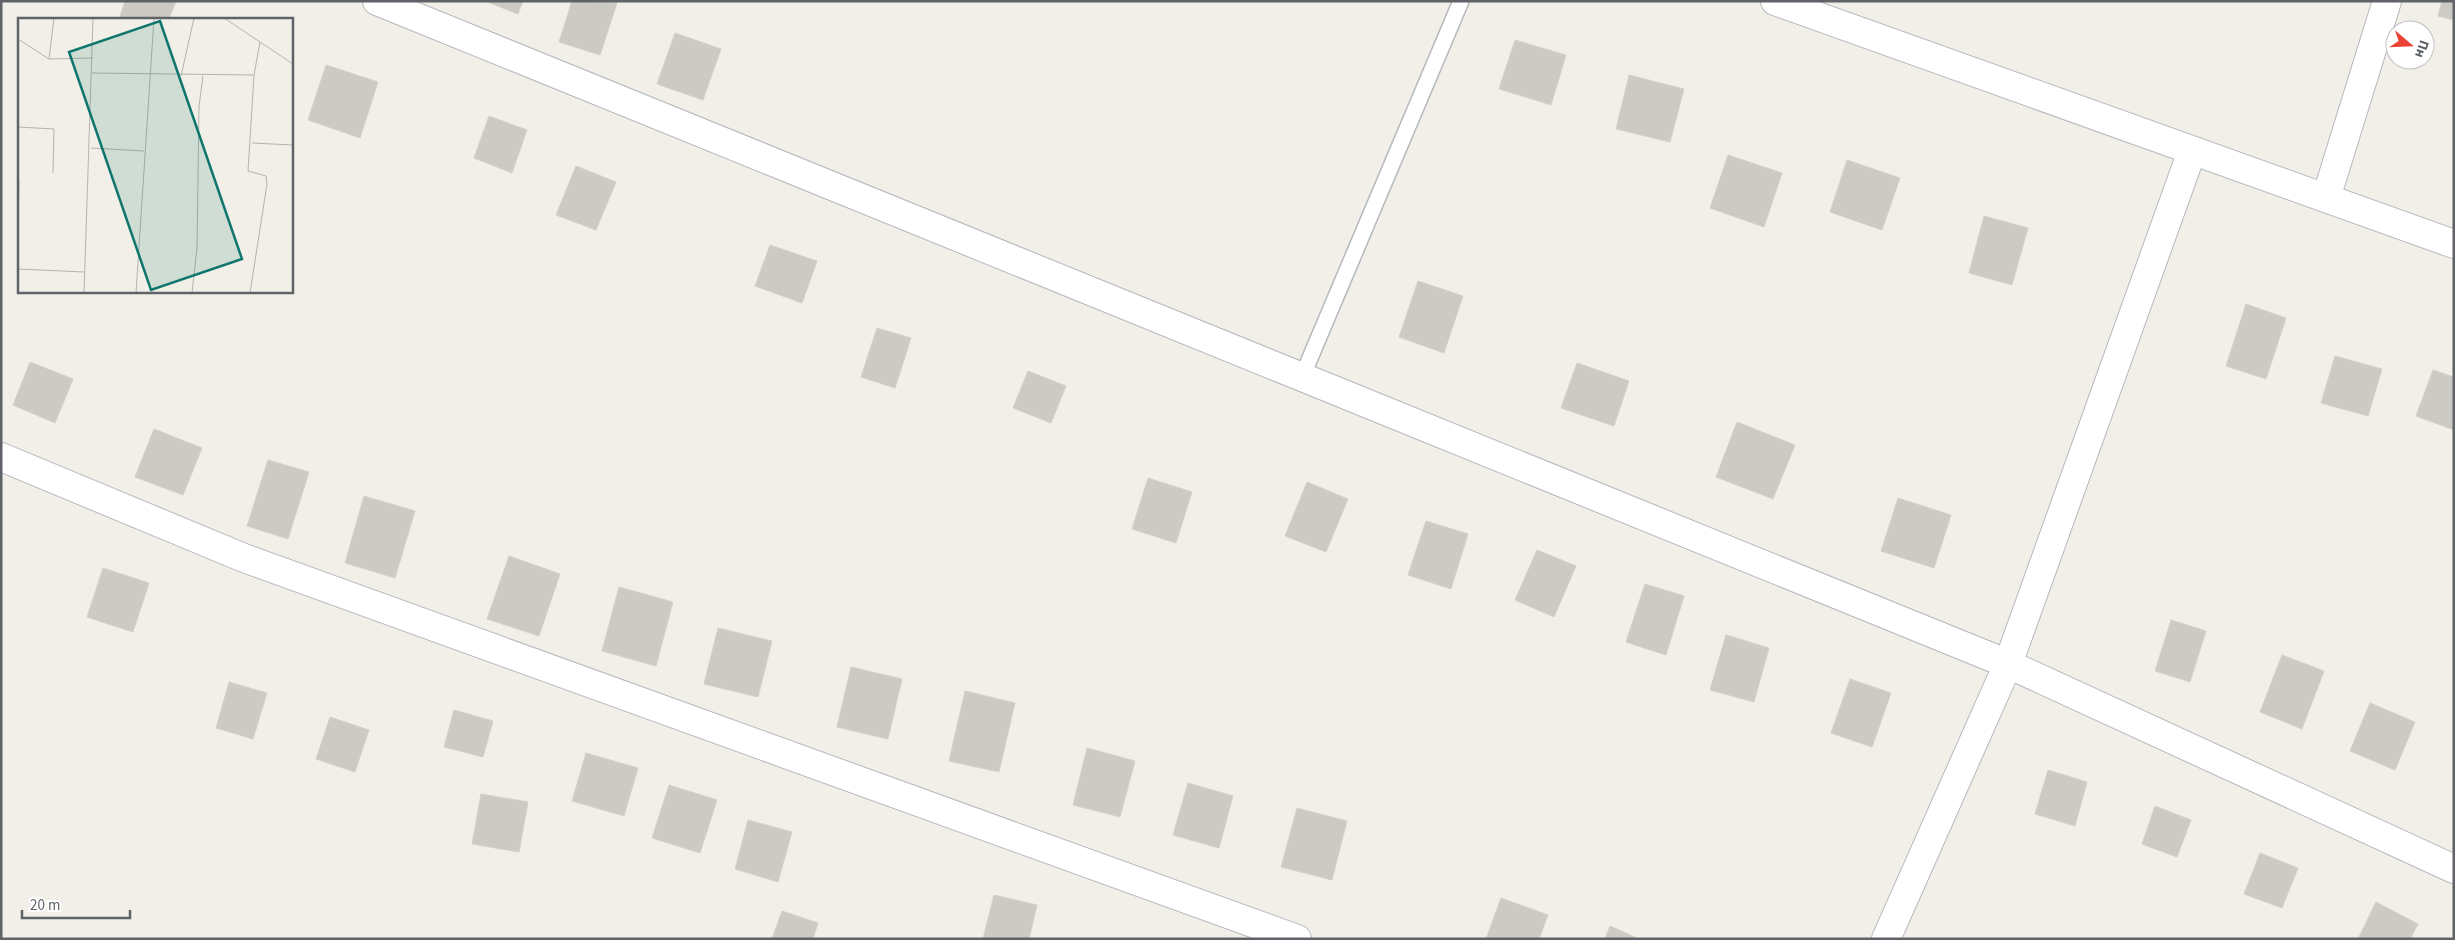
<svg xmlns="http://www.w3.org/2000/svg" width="2455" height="940" viewBox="0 0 2455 940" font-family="'Source Sans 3',sans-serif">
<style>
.building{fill:#cccac5;stroke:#d6d1c6}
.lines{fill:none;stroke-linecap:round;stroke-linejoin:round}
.lane-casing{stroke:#b5b8bc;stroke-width:18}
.street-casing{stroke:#b5b8bc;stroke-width:30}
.lane{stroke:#fff;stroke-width:15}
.street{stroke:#fff;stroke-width:28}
.inset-road{fill:none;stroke:#b3b3b1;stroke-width:1}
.view{fill:#0f766e;fill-opacity:0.15;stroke:#0f766e;stroke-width:2.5}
.inset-edge{fill:none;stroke:#5f6368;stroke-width:2.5}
</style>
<rect width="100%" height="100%" fill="#f1efe8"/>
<g class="building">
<path d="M125,1H176L169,19H119Z"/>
<path d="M485,1H523L518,14Z"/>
<path d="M572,1L617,3L600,55L559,42Z"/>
<path d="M2442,1H2454V20L2438,16Z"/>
<path d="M675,33L721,49L703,100L657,84Z"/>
<path d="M1515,40L1566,55L1551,105L1499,89Z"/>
<path d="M326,65L378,82L360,138L308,120Z"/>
<path d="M1629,75L1684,89L1670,142L1616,129Z"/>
<path d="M489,116L527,130L512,173L474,158Z"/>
<path d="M1728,155L1782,173L1764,227L1710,208Z"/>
<path d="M1847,160L1900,178L1882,230L1830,212Z"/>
<path d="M576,166L616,182L596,230L556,215Z"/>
<path d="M1984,216L2028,228L2012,285L1969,273Z"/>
<path d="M770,245L817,261L802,303L755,286Z"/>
<path d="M1418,281L1463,296L1444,353L1399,337Z"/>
<path d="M2246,304L2286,318L2266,379L2226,366Z"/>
<path d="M877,328L911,338L895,388L861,377Z"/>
<path d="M2335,356L2382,369L2368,416L2321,403Z"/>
<path d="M30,362L73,379L55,423L13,405Z"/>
<path d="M1577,363L1629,381L1614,426L1561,408Z"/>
<path d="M2433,370L2454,377V430L2416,416Z"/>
<path d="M1028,371L1066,386L1051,423L1013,408Z"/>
<path d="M1737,422L1795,445L1773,499L1716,477Z"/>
<path d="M154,429L202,448L183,495L135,477Z"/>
<path d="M268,460L309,472L288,539L247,526Z"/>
<path d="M1148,478L1192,492L1176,543L1132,529Z"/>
<path d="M1307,482L1348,499L1326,552L1285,536Z"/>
<path d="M364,496L415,511L395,578L345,563Z"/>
<path d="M1898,498L1951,515L1934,568L1881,551Z"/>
<path d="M1426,521L1468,534L1451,589L1408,575Z"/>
<path d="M1537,550L1576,566L1554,617L1515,600Z"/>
<path d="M509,556L560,574L539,636L487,619Z"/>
<path d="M103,568L149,583L133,632L87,617Z"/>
<path d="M1645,584L1684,596L1666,655L1626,642Z"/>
<path d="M619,587L673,602L656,666L602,651Z"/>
<path d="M2171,620L2206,631L2190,682L2155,671Z"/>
<path d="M718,628L772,641L758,697L704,684Z"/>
<path d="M1726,635L1769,648L1754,702L1710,690Z"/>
<path d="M2282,655L2324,671L2302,729L2260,712Z"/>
<path d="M851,667L902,679L888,739L837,727Z"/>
<path d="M1850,679L1891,693L1872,747L1831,733Z"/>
<path d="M229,682L267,693L253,739L216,728Z"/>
<path d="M965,691L1015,703L999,772L949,761Z"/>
<path d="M2370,703L2415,722L2395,770L2350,751Z"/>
<path d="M454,710L493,721L483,757L444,747Z"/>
<path d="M330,717L369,730L355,772L316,759Z"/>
<path d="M1087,748L1135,761L1120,817L1073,805Z"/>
<path d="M586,753L638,768L624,816L572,801Z"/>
<path d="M2048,770L2087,782L2075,826L2035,814Z"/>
<path d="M1188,783L1233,796L1219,848L1173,835Z"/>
<path d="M669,785L717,800L700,853L652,838Z"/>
<path d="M481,794L528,802L519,852L472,844Z"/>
<path d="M2155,806L2191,820L2177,857L2142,844Z"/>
<path d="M1297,808L1347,821L1332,880L1281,867Z"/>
<path d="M748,820L792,832L778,882L735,869Z"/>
<path d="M2260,853L2298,868L2282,908L2244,894Z"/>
<path d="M994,895L1037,905L1029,939H983Z"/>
<path d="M1501,898L1548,915L1539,939H1486Z"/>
<path d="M2376,902L2418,924L2410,939H2358Z"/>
<path d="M782,911L818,923L813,939H772Z"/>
<path d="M1610,926L1639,939H1605Z"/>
</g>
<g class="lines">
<defs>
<path id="lane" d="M1302,377L1461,1"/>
<g id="street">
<path d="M377,1L2008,664L2454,869"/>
<path d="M1775,1L2454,244"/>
<path d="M2326,198L2387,1"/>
<path d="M1,457L244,558L1297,939"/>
<path d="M1886,939L2008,664L2192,151"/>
</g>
</defs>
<use href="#lane" class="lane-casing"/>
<use href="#street" class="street-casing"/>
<use href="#lane" class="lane"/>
<use href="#street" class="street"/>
</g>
<g transform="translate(18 18)">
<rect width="275" height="275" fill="#f1efe8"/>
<path class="inset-road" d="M206,0L275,46M0,21L31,41L75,40M31,41L36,0M74,55L236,57L230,153L248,158L249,166L232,275M236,57L242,24M163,58L176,0M0,109L36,111L35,155M234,125L275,127M73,130L126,133M0,203L1,164M0,251L66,254M66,275L75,0M118,275L136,0M174,275L179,230L181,88L185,58"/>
<path class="view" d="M142,3L224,241L133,272L51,34Z"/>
<rect width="275" height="275" class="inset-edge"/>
</g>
<rect width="2455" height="940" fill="none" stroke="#5f6368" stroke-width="5"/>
<g transform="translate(2410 45) rotate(109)"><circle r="24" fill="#ffffff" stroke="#bfc1c3"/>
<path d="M0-4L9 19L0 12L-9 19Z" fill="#ea4335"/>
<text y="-8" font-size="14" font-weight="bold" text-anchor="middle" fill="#5f6368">Пн</text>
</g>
<path d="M22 910v8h108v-8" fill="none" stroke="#5f6368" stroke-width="2.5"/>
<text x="30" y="910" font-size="15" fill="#5f6368" stroke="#ffffff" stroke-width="4" paint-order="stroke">20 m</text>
</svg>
